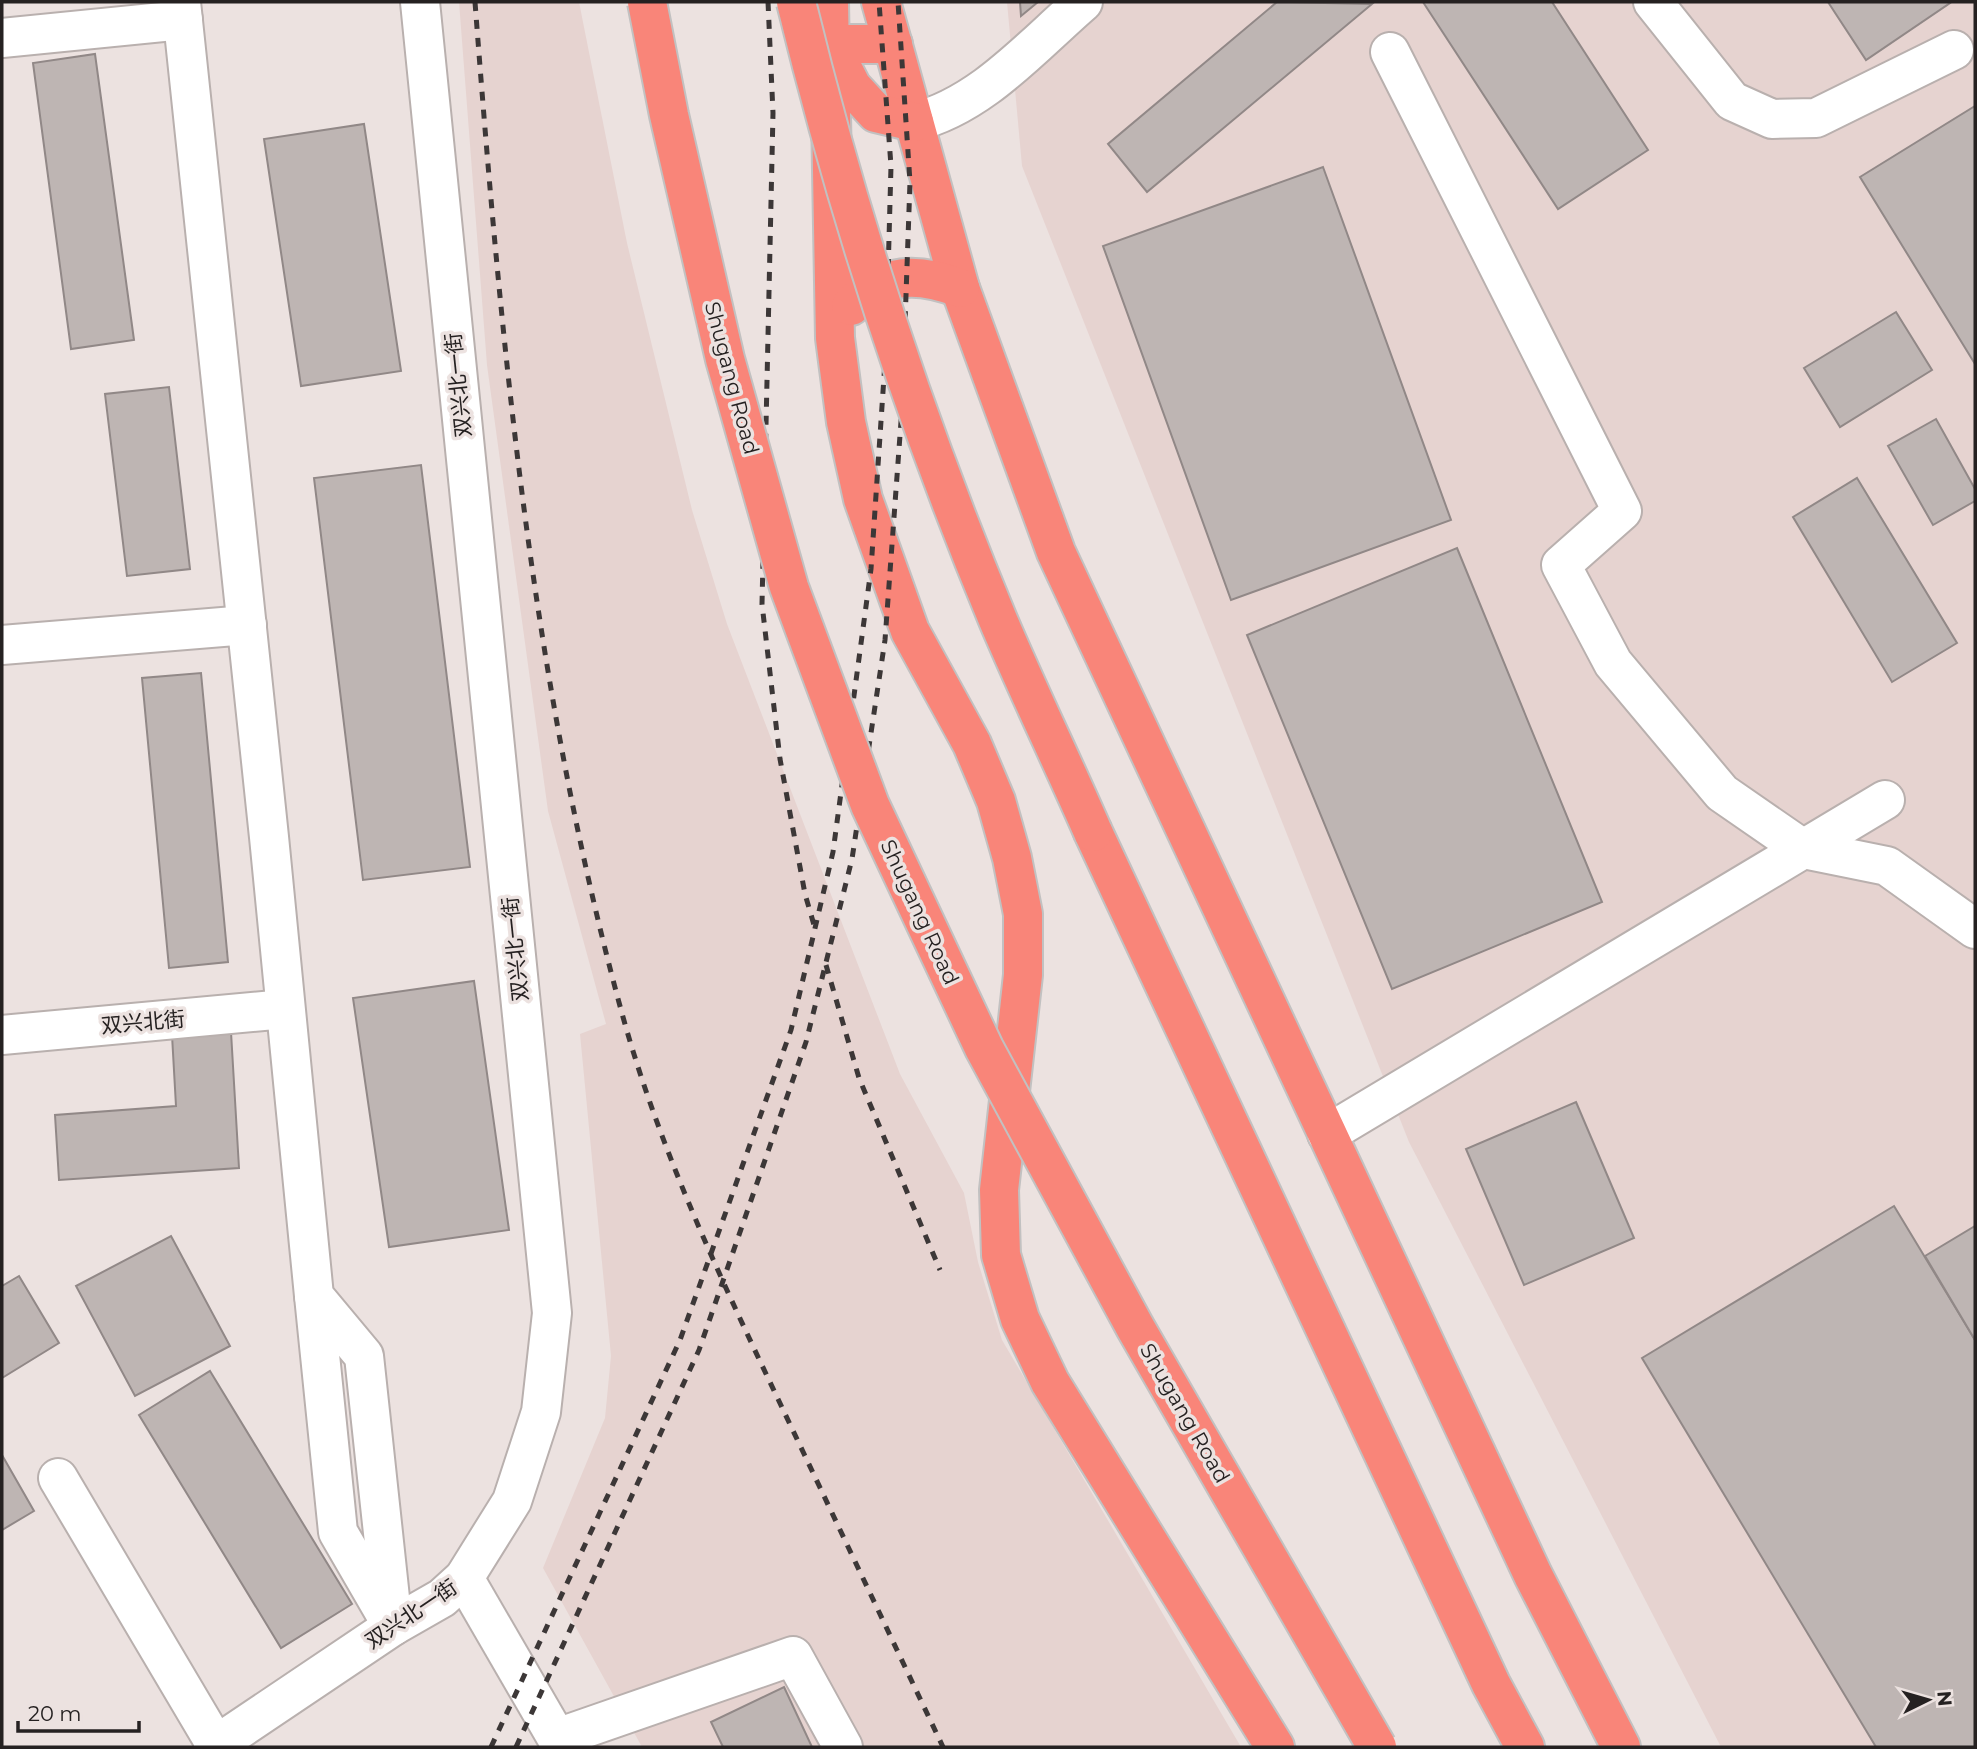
<svg xmlns="http://www.w3.org/2000/svg" width="1977" height="1749" viewBox="0 0 1977 1749" font-family="Montserrat,'Noto Sans SC',sans-serif">
<style>
.built{fill:#e6d3d0}
.building{fill:#beb5b3;stroke:#918887;stroke-width:2}
.lines{fill:none;stroke-linecap:round;stroke-linejoin:round}
.minor-casing{stroke:#b9b0ae;stroke-width:42}
.highway-casing{stroke:#c2c1c1;stroke-width:42}
.minor{stroke:#fff;stroke-width:38}
.highway{stroke:#f98579;stroke-width:38}
.rail{stroke:#3c3737;stroke-width:5;stroke-dasharray:9 9;stroke-linecap:butt}
.highway-bridge-casing{stroke:#c2c1c1;stroke-width:42;stroke-linecap:butt}
.highway-bridge{stroke:#f98579;stroke-width:38}
.labels{text-anchor:middle;dominant-baseline:central;stroke-width:7;stroke-linejoin:round;paint-order:stroke}
.street-label{font-size:21px;fill:#252121;stroke:#ece2e0}
</style>
<rect width="100%" height="100%" fill="#ece2e0"/>
<g class="built">
<path d="M459,2H579L627,243L692,510L727,624L900,1074L964,1193L978,1262L1002,1340L1241,1747H642L543,1568L605,1418L611,1356L580,1034L606,1024L548,811L487,365Z"/>
<path d="M1007,2H1975V1747H1721L1409,1142L1022,166Z"/>
</g>
<g class="building">
<path d="M1020,2H1038L1021,16Z"/>
<path d="M1277,2L1372,4L1147,192L1108,144Z"/>
<path d="M1423,2H1552L1648,150L1558,209Z"/>
<path d="M1828,2H1949L1950,3L1866,60Z"/>
<path d="M95,54L134,340L71,349L33,63Z"/>
<path d="M1975,106V364L1860,177Z"/>
<path d="M364,124L401,371L301,386L264,139Z"/>
<path d="M1323,167L1451,520L1231,600L1103,246Z"/>
<path d="M1896,312L1932,370L1840,427L1804,368Z"/>
<path d="M169,387L190,569L127,576L105,394Z"/>
<path d="M1936,419L1975,489V501L1933,525L1888,446Z"/>
<path d="M421,465L470,867L363,880L314,478Z"/>
<path d="M1857,478L1957,643L1892,682L1793,517Z"/>
<path d="M1457,548L1602,902L1392,989L1247,635Z"/>
<path d="M201,673L228,962L169,968L142,678Z"/>
<path d="M474,981L509,1230L389,1247L353,998Z"/>
<path d="M231,1032L239,1168L59,1180L55,1115L176,1106L172,1035Z"/>
<path d="M1576,1102L1634,1238L1524,1285L1466,1149Z"/>
<path d="M1894,1206L1975,1340V1747H1876L1642,1358Z"/>
<path d="M1975,1226V1340L1925,1256Z"/>
<path d="M171,1236L230,1346L135,1396L76,1286Z"/>
<path d="M19,1276L59,1343L2,1378V1286Z"/>
<path d="M210,1371L352,1604L281,1648L139,1415Z"/>
<path d="M2,1455L34,1511L2,1530Z"/>
<path d="M784,1687L812,1747H723L711,1722Z"/>
</g>
<g class="lines">
<defs>
<g id="minor">
<path d="M181,2L269,837L314,1296L364,1356L393,1626"/>
<path d="M1653,2L1732,101L1772,119L1816,118L1954,50"/>
<path d="M2,38L183,20"/>
<path d="M1390,52L1622,511L1561,565L1613,663L1722,793L1803,849L1887,866L1975,929"/>
<path d="M914,122C981,106 1032,46 1083,2"/>
<path d="M2,645L247,625"/>
<path d="M2,1035L285,1009"/>
<path d="M1327,1134L1885,800"/>
<path d="M314,1296L338,1532L386,1615"/>
<path d="M58,1478L216,1745"/>
<path d="M464,1578L562,1747"/>
<path d="M557,1738L793,1656L843,1747"/>
<path d="M213,1747L393,1626L442,1598L464,1578L512,1501L541,1412L552,1313L420,2"/>
</g>
<g id="highway">
<path d="M829,2L835,338L846,422L863,499L910,631L972,744L996,801L1012,858L1023,914V975L999,1190L1001,1255L1020,1319L1050,1382L1275,1747"/>
<path d="M881,2L960,288L1056,552L1533,1575L1621,1747"/>
<path d="M893,44H830L852,87L876,113L914,122"/>
<path d="M851,306C885,272 917,272 960,288"/>
<path d="M1093,832L1491,1684L1525,1747"/>
</g>
</defs>
<use href="#minor" class="minor-casing"/>
<use href="#highway" class="highway-casing"/>
<use href="#minor" class="minor"/>
<use href="#highway" class="highway"/>
<g class="rail">
<path d="M475,2C501,342 532,687 623,1017C660,1150 719,1275 778,1399C833,1515 888,1631 943,1747"/>
<path d="M768,2L773,113L762,604L780,759L805,894L814,925"/>
<path d="M826,965L859,1078L940,1270"/>
<path d="M491,1747L680,1340L791,1030L833,852L871,569L886,347L891,166L879,2"/>
<path d="M516,1747L699,1350L806,1042L852,859L885,640L902,408L910,182L898,2"/>
</g>
<defs>
<g id="highway-bridge">
<path d="M647,2L669,115L725,359L789,587L870,805L984,1048L1135,1327L1377,1747"/>
<path d="M796,2C847,212 915,420 998,620C1028,691 1062,761 1093,832"/>
</g>
</defs>
<use href="#highway-bridge" class="highway-bridge-casing"/>
<use href="#highway-bridge" class="highway-bridge"/>
</g>
<g class="labels">
<g class="street-label">
<text transform="translate(732 378) rotate(75)">Shugang Road</text>
<text transform="translate(458 385) rotate(-96)">双兴北一街</text>
<text transform="translate(920 912) rotate(65)">Shugang Road</text>
<text transform="translate(515 949) rotate(-96)">双兴北一街</text>
<text transform="translate(143 1022) rotate(-5)">双兴北街</text>
<text transform="translate(1185 1413) rotate(60)">Shugang Road</text>
<text transform="translate(411 1614) rotate(-34)">双兴北一街</text>
</g>
</g>
<rect width="1977" height="1749" fill="none" stroke="#252121" stroke-width="7"/>
<g transform="translate(1928 1700) rotate(85)" stroke="#ece2e0" stroke-width="5" paint-order="stroke">
<path d="M0-5L12 26L0 18L-12 26Z" fill="#252121"/>
<text y="-10" font-size="19" font-weight="bold" text-anchor="middle" fill="#252121">N</text>
</g>
<path d="M18 1721v10h121v-10" fill="none" stroke="#252121" stroke-width="3.5"/>
<text x="28" y="1721" font-size="21" fill="#252121" stroke="#ece2e0" stroke-width="5" paint-order="stroke">20 m</text>
</svg>
